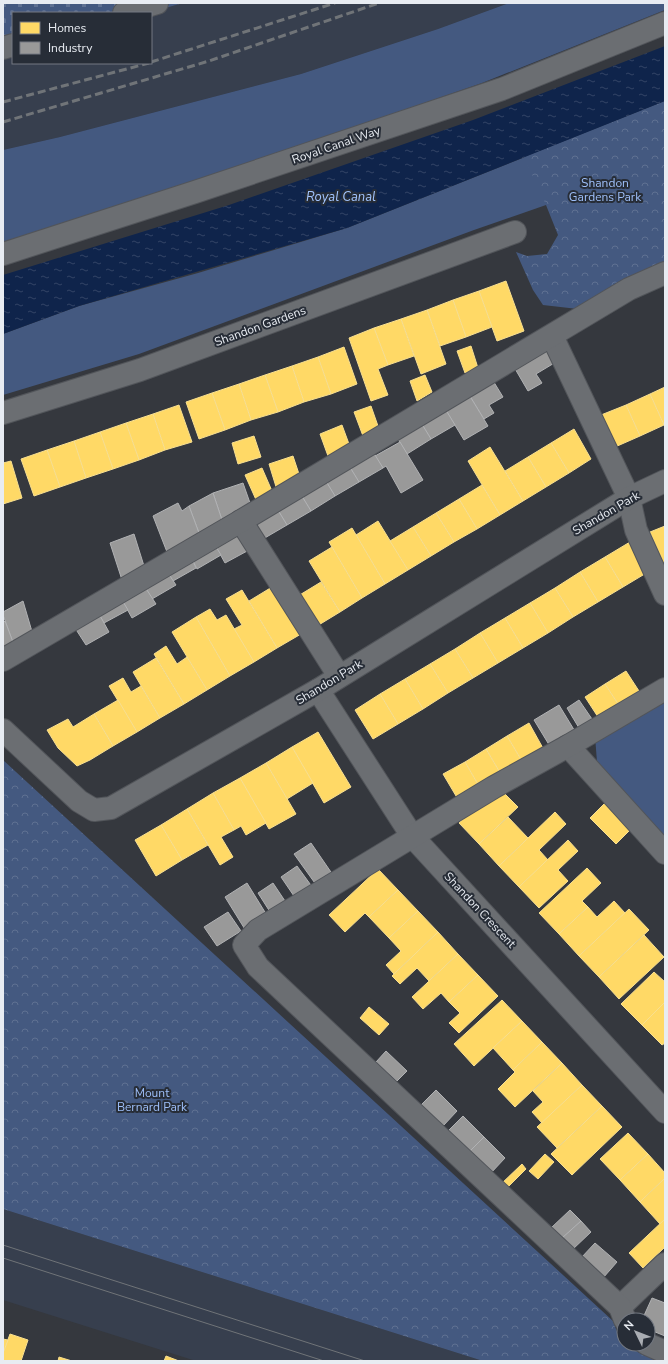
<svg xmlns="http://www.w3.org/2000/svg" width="668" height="1364" viewBox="0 0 668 1364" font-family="'Nunito Sans',sans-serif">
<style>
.built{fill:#373f4e}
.green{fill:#445980}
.forest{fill:url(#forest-crowns)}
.cemetery{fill:url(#cemetery-stones)}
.water{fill:url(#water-ripples)}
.homes{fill:#ffd966;stroke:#f8df90}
.industry{fill:#999;stroke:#b1b2b4}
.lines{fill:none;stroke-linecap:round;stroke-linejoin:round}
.minor-casing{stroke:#52555a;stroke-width:24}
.minor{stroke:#6b6e72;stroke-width:22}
.tram{stroke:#707478;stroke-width:1}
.rail{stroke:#707478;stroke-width:3;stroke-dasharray:8 4;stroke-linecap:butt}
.labels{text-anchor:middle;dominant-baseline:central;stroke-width:4;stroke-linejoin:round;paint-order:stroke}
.street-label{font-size:12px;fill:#e8ecf2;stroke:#272d37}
.park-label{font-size:12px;fill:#9ebff9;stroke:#272d37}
.water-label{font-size:13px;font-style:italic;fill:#a2c4fe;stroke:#272d37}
</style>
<defs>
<pattern id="forest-crowns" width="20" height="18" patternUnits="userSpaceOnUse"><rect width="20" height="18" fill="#445980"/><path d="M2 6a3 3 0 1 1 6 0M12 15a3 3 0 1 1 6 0" fill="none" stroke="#5f7192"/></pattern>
<pattern id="cemetery-stones" width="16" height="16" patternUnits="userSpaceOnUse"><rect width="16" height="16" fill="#445980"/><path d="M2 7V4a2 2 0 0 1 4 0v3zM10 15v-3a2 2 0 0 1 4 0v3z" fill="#5f7192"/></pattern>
<pattern id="water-ripples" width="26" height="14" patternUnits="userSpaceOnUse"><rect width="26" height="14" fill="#0f244b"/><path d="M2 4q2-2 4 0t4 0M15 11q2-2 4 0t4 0" fill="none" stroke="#324465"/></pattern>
</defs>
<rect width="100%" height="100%" fill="#35383e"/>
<g class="built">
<path d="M183,3H509L438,29L301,74L60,137L3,150V55L13,52V63H151V13H148Z"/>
<path d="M3,1209L483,1361H196L3,1300Z"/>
</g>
<g class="green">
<path d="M509,3H665V10L482,83L283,152L3,243V150L60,137L301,74L438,29Z"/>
<path d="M665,101L560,202L546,205L474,230L139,354L3,395V334L79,306L198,273L347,228Z"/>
<path d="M665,697V837L597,762L595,736Z"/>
</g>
<g class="forest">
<path d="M665,101V264L578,309L543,305L533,290L516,252L527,256L547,254L558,235L546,205L524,157Z"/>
<path d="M3,760L613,1321L622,1345L658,1361H483L3,1209Z"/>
</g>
<path class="cemetery" d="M3,3H183L148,13H13V52L3,55Z"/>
<path class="water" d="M665,46V101L347,228L79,306L3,334V275L229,205L473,120Z"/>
<g class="homes">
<path d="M506,281L524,331L497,341L479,291Z"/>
<path d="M479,291L492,327L466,337L453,300Z"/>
<path d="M453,300L466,337L440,346L427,310Z"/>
<path d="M427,310L446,364L421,374L401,319Z"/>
<path d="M401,319L414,356L388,365L374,328Z"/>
<path d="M374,328L388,365L378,369L388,395L371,401L349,338Z"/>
<path d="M471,346L478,368L465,373L457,351Z"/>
<path d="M344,347L357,384L331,394L318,357Z"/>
<path d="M318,357L331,394L304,402L292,366Z"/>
<path d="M292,366L304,402L278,412L265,375Z"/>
<path d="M265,375L278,412L251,420L239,384Z"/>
<path d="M425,375L432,392L417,401L410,381Z"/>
<path d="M239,384L251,420L225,430L212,393Z"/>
<path d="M665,387V425H664L650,394Z"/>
<path d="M212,393L225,430L199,439L186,402Z"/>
<path d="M650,394L664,425L640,436L626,405Z"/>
<path d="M179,405L192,442L165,450L153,414Z"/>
<path d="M626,405L640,436L615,447L601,415Z"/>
<path d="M371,406L378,426L363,436L354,412Z"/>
<path d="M153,414L165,450L139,460L126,423Z"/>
<path d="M126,423L139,460L113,469L100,432Z"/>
<path d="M342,425L349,444L328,456L320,434Z"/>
<path d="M574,429L591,459L569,473L551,443Z"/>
<path d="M100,432L113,469L86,478L74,441Z"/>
<path d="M254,436L261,457L238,464L232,443Z"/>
<path d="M74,441L86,478L60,487L47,450Z"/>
<path d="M551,443L569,473L546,487L528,457Z"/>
<path d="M490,447L523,501L500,515L468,461Z"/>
<path d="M47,450L60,487L34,496L21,459Z"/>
<path d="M293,456L300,477L277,490L269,464Z"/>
<path d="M528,457L546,487L523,501L505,471Z"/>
<path d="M11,461L22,498L3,504V463Z"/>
<path d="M262,468L272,491L257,502L245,475Z"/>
<path d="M482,485L500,515L477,529L459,499Z"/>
<path d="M459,499L477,529L454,542L436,513Z"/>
<path d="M436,513L454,542L431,556L413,527Z"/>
<path d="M378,521L408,570L385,584L356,535Z"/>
<path d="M665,526V567L650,532Z"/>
<path d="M413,527L431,556L408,570L390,541Z"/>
<path d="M352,528L385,584L362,598L329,542Z"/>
<path d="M630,542L648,572L623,587L605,557Z"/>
<path d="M332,547L362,598L340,612L309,561Z"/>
<path d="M605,557L623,587L598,602L580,572Z"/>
<path d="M580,572L598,602L573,617L555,588Z"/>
<path d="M321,582L340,612L317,626L298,596Z"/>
<path d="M272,587L301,634L277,648L249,601Z"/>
<path d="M555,588L573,617L548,633L530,603Z"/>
<path d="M242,590L277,648L254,662L234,629L242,625L226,599Z"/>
<path d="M530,603L548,633L523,648L505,618Z"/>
<path d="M210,609L217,620L226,615L254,662L230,676L196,617Z"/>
<path d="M196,617L230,676L207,690L172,632Z"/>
<path d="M505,618L523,648L498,663L480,633Z"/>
<path d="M480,633L498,663L473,678L455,649Z"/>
<path d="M166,646L177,664L187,657L207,690L184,704L154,654Z"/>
<path d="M455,649L473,678L448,693L430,664Z"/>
<path d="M156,658L184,704L160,718L133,672Z"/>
<path d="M430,664L448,693L423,709L405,679Z"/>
<path d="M626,671L639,691L618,704L605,684Z"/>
<path d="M123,678L131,692L141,686L160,718L137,732L109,686Z"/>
<path d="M405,679L423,709L398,724L380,694Z"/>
<path d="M605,684L618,704L598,717L585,697Z"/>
<path d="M380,694L398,724L373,739L355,710Z"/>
<path d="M118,700L137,732L113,746L94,714Z"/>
<path d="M94,714L113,746L90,760L77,766L58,748L47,730L68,719L73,727Z"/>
<path d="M529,723L544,750L523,763L507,736Z"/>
<path d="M318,732L351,787L324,803L292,747Z"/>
<path d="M507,736L523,763L502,776L486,749Z"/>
<path d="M292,747L313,783L287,799L266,763Z"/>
<path d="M486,749L502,776L480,788L465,762Z"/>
<path d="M465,762L480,788L459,801L443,774Z"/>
<path d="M266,763L296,814L269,829L240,778Z"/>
<path d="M240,778L266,823L246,835L241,826L234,830L213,793Z"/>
<path d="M502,791L518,807L479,844L459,823L485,797Z"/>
<path d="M213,793L234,830L221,837L233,857L220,865L187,809Z"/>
<path d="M608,800L634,826L616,844L590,818Z"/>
<path d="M187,809L208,845L182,860L161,825Z"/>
<path d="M555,812L566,824L539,850L548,860L519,887L499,866Z"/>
<path d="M508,817L528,838L499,866L479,844Z"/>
<path d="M161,825L182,860L156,876L135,840Z"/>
<path d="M568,840L578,851L558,870L568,881L539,908L519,887Z"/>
<path d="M587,868L601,883L582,901L588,907L559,934L539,913Z"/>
<path d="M378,869L398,890L369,917L365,913L345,932L329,915Z"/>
<path d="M398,890L418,911L389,938L369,917Z"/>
<path d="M614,901L625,913L579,956L559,934L588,907L597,917Z"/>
<path d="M629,909L649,930L599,977L579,956Z"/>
<path d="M418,911L438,932L394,974L386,965L401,951L389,938Z"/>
<path d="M438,932L458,954L429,981L417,968L400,984L392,976Z"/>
<path d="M644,935L664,957L619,999L599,977Z"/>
<path d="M458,954L478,975L449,1002L441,993L423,1009L412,997Z"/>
<path d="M654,972L665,982V1002L642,1025L621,1004Z"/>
<path d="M478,975L498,996L459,1033L449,1023L460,1013L449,1002Z"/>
<path d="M502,1000L522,1021L474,1066L454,1044Z"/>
<path d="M665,1002V1043L662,1045L642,1025Z"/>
<path d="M369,1007L389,1024L379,1035L360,1018Z"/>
<path d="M522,1021L542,1042L513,1070L493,1048Z"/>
<path d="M542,1042L562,1063L515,1107L498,1089L515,1072L513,1070Z"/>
<path d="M562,1063L582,1085L542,1123L532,1112L543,1102L533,1091Z"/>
<path d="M582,1085L602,1106L557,1148L537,1127Z"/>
<path d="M602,1106L622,1127L572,1175L551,1154Z"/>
<path d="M628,1133L648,1154L620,1180L600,1159Z"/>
<path d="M545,1154L554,1162L538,1179L529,1171Z"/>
<path d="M648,1154L665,1173V1178L640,1202L620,1180Z"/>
<path d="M522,1164L526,1169L505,1190L500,1185Z"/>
<path d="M665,1178V1219L660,1224L640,1202Z"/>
<path d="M665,1219V1247L643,1268L629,1253Z"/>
<path d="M10,1334L28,1340L21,1361H3V1353Z"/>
<path d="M3,1339L8,1340L3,1353Z"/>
<path d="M166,1356L179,1361H164Z"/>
<path d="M59,1357L72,1361H58Z"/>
</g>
<g class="industry">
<path d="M548,348L556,362L536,374L542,383L528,391L514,367Z"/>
<path d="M492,379L503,397L489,405L494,413L484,419L468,393Z"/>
<path d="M468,393L488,426L464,440L444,407Z"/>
<path d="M444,407L455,425L431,439L420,421Z"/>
<path d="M420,421L431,439L407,454L396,436Z"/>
<path d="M400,442L423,480L401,493L386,466L383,468L375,456Z"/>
<path d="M372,450L383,468L359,482L348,464Z"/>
<path d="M348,464L359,482L335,496L324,478Z"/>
<path d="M324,478L335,496L311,511L300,493Z"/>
<path d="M243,483L250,503L222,520L213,493Z"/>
<path d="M213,493L222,520L199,533L189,506Z"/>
<path d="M300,493L311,511L287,525L276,507Z"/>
<path d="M178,503L182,511L189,506L199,533L167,552L153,516Z"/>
<path d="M276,507L287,525L263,539L252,521Z"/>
<path d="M238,532L249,550L225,563L215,545Z"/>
<path d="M134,534L144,566L122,580L110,543Z"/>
<path d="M215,545L221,555L197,569L192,559Z"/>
<path d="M192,559L196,568L173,581L168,573Z"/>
<path d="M168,573L176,585L152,599L145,587Z"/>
<path d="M145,587L156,604L132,618L122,600Z"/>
<path d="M122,600L128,610L104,623L99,614Z"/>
<path d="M23,601L33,635L14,645L3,615V612Z"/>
<path d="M99,614L109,632L86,645L75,628Z"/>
<path d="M5,621L14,645L3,652V623Z"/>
<path d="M579,700L592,719L579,728L567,708Z"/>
<path d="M559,705L576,733L551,748L534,720Z"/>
<path d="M311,843L333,875L317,886L294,854Z"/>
<path d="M297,866L313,888L296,899L281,877Z"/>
<path d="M247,883L268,917L246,931L225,897Z"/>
<path d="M273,883L287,904L272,915L258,893Z"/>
<path d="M228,912L241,931L217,946L204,927Z"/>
<path d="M386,1051L407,1071L397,1081L376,1062Z"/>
<path d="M436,1090L457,1111L443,1126L421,1105Z"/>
<path d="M463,1116L484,1137L469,1152L448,1131Z"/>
<path d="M484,1137L505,1158L490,1174L469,1152Z"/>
<path d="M570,1210L581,1221L561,1239L551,1228Z"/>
<path d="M581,1221L591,1232L572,1250L561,1239Z"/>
<path d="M595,1243L617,1262L603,1278L581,1258Z"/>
<path d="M652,1298L665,1303V1336L648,1329V1320H642Z"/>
</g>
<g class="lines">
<defs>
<g id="minor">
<path d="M124,13L157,3"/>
<path d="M3,48L13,45"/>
<path d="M3,254L195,192L502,89L665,23"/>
<path d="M552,336L629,498L636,530L665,594"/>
<path d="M3,413L140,370L515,232"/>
<path d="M241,521L339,676"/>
<path d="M3,660L241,521L629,289L665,273"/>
<path d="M318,690L412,836L665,1112"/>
<path d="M3,730L79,801L94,810L111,808L318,690L629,498L665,481"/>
<path d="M568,746L665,853"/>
<path d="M620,1307L665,1264"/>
<path d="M625,1320L620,1307L258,967L244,945L258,930L494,787L568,746L665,689"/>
<path d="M647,1344L665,1352"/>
</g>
</defs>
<use href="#minor" class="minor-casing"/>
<use href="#minor" class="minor"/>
<g class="tram">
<path d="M3,1245L365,1361"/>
<path d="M3,1258L324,1361"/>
</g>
<g class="rail">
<path d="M151,62L335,3"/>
<path d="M3,102L149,63"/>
<path d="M3,122L209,61L379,3"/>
</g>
</g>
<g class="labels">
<g class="street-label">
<text transform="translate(336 145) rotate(-19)">Royal Canal Way</text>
<text transform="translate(260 326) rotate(-20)">Shandon Gardens</text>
<text transform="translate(606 513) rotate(-30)">Shandon Park</text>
<text transform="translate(329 682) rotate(-31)">Shandon Park</text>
<text transform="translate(480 910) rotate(47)">Shandon Crescent</text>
</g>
<g class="park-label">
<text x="605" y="183">Shandon<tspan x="605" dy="14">Gardens Park</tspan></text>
<text x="152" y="1093">Mount<tspan x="152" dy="14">Bernard Park</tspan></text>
</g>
<g class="water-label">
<text x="341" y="197">Royal Canal</text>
</g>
</g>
<rect width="668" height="1364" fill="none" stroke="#e8ecf2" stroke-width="8"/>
<rect x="12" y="12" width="140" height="52" fill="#272d37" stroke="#747982"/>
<rect x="20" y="22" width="20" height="12" fill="#ffd966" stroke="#747982"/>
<text x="48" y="32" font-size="12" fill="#e8ecf2">Homes</text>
<rect x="20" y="42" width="20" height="12" fill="#999999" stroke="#747982"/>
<text x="48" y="52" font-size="12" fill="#e8ecf2">Industry</text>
<g transform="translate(636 1332) rotate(313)"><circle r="19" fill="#272d37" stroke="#747982"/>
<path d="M0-3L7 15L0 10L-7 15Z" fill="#a9adb3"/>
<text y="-6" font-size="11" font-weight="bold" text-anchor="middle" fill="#e8ecf2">N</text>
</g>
</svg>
